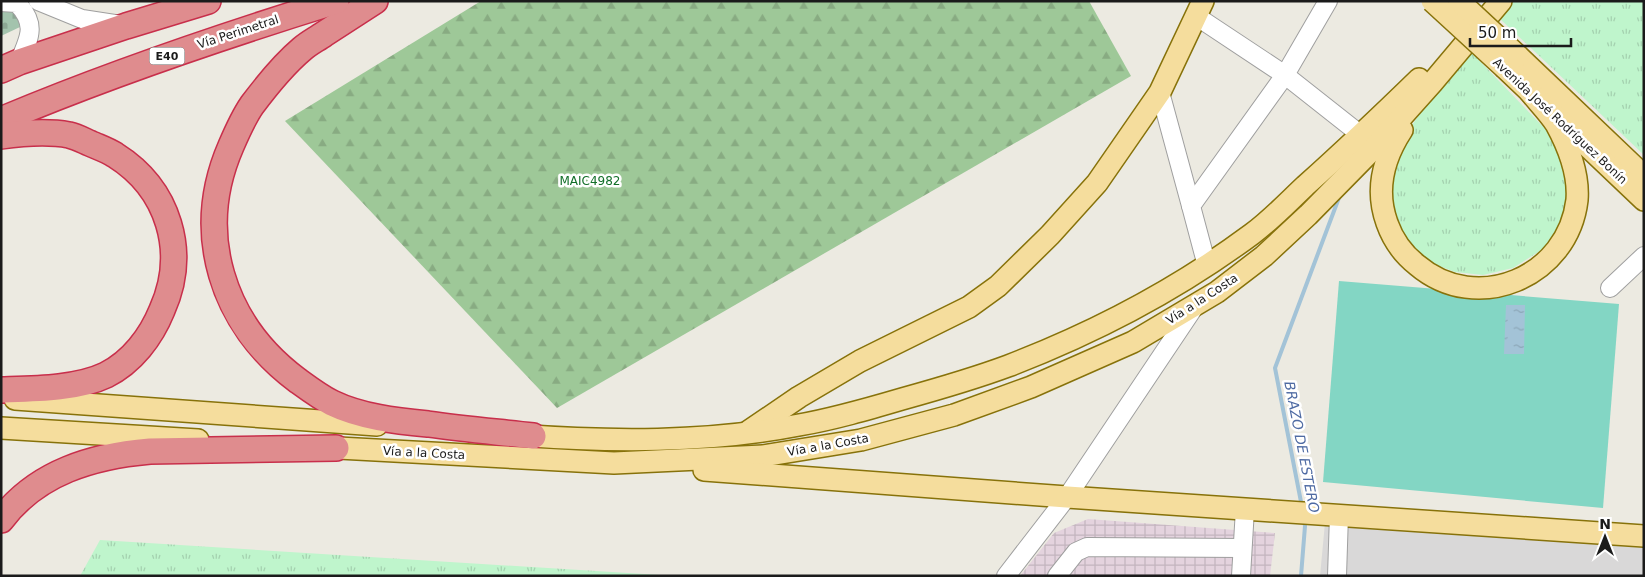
<svg xmlns="http://www.w3.org/2000/svg" width="1645" height="577" viewBox="0 0 1645 577" font-family="'DejaVu Sans',sans-serif">
<style>
.residential{fill:#d9d8d8}
.industrial{fill:url(#industrial-grid)}
.forest{fill:url(#forest-firs)}
.cemetery{fill:url(#cemetery-stones)}
.park{fill:url(#park-tufts)}
.pitch{fill:#83d6c4}
.water{fill:url(#water-ripples)}
.lines{fill:none;stroke-linecap:round;stroke-linejoin:round}
.stream{stroke:#a3c3d7;stroke-width:4}
.minor-casing{stroke:#9f9f9f;stroke-width:20}
.major-casing{stroke:#87720a;stroke-width:24}
.highway-casing{stroke:#c82f4b;stroke-width:28}
.minor{stroke:#fff;stroke-width:18}
.major{stroke:#f5dd9d;stroke-width:21}
.highway{stroke:#df8c8e;stroke-width:25}
.major-bridge-casing{stroke:#87720a;stroke-width:24;stroke-linecap:butt}
.major-bridge{stroke:#f5dd9d;stroke-width:21}
.labels{text-anchor:middle;dominant-baseline:central;stroke-width:5;stroke-linejoin:round;paint-order:stroke}
.shield{fill:#fff;stroke:#5f5f5f;stroke-width:1}
.shield-label{font-size:11px;font-weight:bold;fill:#1b1b1b}
.street-label{font-size:12px;fill:#1b1b1b;stroke:#fff}
.park-label{font-size:12px;fill:#126f29;stroke:#fff}
.water-label{font-size:14px;font-style:italic;fill:#4f6ba3;stroke:#fff}
</style>
<defs>
<pattern id="industrial-grid" width="8" height="8" patternUnits="userSpaceOnUse" patternTransform="scale(1.25)"><rect width="8" height="8" fill="#e4d3de"/><path d="M0 4h8M4 0v8" fill="none" stroke="#c3b5be"/></pattern>
<pattern id="forest-firs" width="22" height="20" patternUnits="userSpaceOnUse" patternTransform="scale(1.25)"><rect width="22" height="20" fill="#9ec898"/><path d="M5 1l3.5 6h-7zM16 11l3.5 6h-7z" fill="#88ab82"/></pattern>
<pattern id="cemetery-stones" width="16" height="16" patternUnits="userSpaceOnUse" patternTransform="scale(1.25)"><rect width="16" height="16" fill="#a3c3ad"/><path d="M2 7V4a2 2 0 0 1 4 0v3zM10 15v-3a2 2 0 0 1 4 0v3z" fill="#8ca794"/></pattern>
<pattern id="park-tufts" width="24" height="20" patternUnits="userSpaceOnUse" patternTransform="scale(1.25)"><rect width="24" height="20" fill="#bff5cc"/><path d="M3 7l-1-3M5 7V3M7 7l1-3M15 17l-1-3M17 17v-4M19 17l1-3" fill="none" stroke="#a4d1af"/></pattern>
<pattern id="water-ripples" width="26" height="14" patternUnits="userSpaceOnUse" patternTransform="scale(1.25)"><rect width="26" height="14" fill="#a3c3d7"/><path d="M2 4q2-2 4 0t4 0M15 11q2-2 4 0t4 0" fill="none" stroke="#8ca7b8"/></pattern>
</defs>
<rect width="100%" height="100%" fill="#eceae1"/>
<path class="residential" d="M1325,523L1644,548V576H1320Z"/>
<path class="industrial" d="M1088,519L1275,533L1270,576H1020L1054,533Z"/>
<path class="forest" d="M481,1H1089L1131,76L557,408L285,121Z"/>
<path class="cemetery" d="M1,1H21L20,27L1,36Z"/>
<g class="park">
<path d="M1510,1H1644V155L1499,18Z"/>
<path d="M1470,51L1552,136L1564,168L1568,193L1561,222L1543,249L1513,268L1483,275L1455,272L1429,262L1404,240L1389,209L1393,156L1421,111Z"/>
<path d="M100,540L676,576H80Z"/>
</g>
<path class="pitch" d="M1339,281L1619,304L1603,508L1323,482Z"/>
<path class="water" d="M1506,305H1525L1524,354H1504Z"/>
<g class="lines">
<g class="stream">
<path d="M1302,507L1275,368L1340,195"/>
<path d="M1301,576L1305,526L1304,521"/>
</g>
<defs>
<g id="minor">
<path d="M38,1L82,19L121,25"/>
<path d="M1,2L17,3C37,24 30,37 19,62"/>
<path d="M1196,16L1285,75L1361,135"/>
<path d="M1160,92L1191,206"/>
<path d="M1207,266L1191,206L1285,75L1328,1"/>
<path d="M1610,288L1644,256"/>
<path d="M1006,576L1067,497L1195,306"/>
<path d="M1057,576L1076,552L1087,547L1242,548"/>
<path d="M1241,576L1245,509"/>
<path d="M1337,576L1339,515"/>
</g>
<g id="major">
<path d="M1518,56L1644,176"/>
<path d="M1505,68L1644,200"/>
<path d="M1402,130C1383,159 1375,190 1387,223C1393,240 1403,254 1417,265C1477,316 1568,277 1577,200C1579,175 1568,146 1556,124C1549,113 1538,102 1530,92"/>
<path d="M15,399L377,425"/>
<path d="M1,428L198,440"/>
<path d="M749,431L799,397L860,361L969,307L998,286L1050,235L1097,183L1160,92L1203,1"/>
<path d="M517,435C610,442 706,443 799,425C834,419 868,409 902,399C938,389 973,379 1008,366C1094,333 1178,289 1252,234C1271,220 1288,202 1305,186C1344,151 1382,115 1419,79"/>
<path d="M320,447L614,463L763,456L861,440L954,415L1031,387L1133,342L1217,292L1264,256L1308,215L1373,149L1432,83L1501,1"/>
<path d="M704,470L1067,497L1644,536"/>
</g>
<g id="highway">
<path d="M375,1C358,12 341,23 324,34C317,39 309,43 302,49C283,65 267,85 252,105C243,118 237,132 231,146C193,233 222,324 297,380C308,388 320,397 332,403C361,417 396,421 428,424C463,429 498,432 533,436"/>
<path d="M1,70L19,62L126,26L208,1"/>
<path d="M1,120C110,74 223,36 336,1"/>
<path d="M1,136C23,133 47,131 69,135C78,137 86,142 94,145C101,148 109,151 115,155C169,189 188,252 162,310C151,337 132,362 106,375C77,389 33,389 1,390"/>
<path d="M1,520C37,472 93,456 150,451L336,448"/>
</g>
</defs>
<use href="#minor" class="minor-casing"/>
<use href="#major" class="major-casing"/>
<use href="#highway" class="highway-casing"/>
<use href="#minor" class="minor"/>
<use href="#major" class="major"/>
<use href="#highway" class="highway"/>
<defs>
<g id="major-bridge">
<path d="M1432,1L1505,68"/>
<path d="M1459,1L1518,56"/>
</g>
</defs>
<use href="#major-bridge" class="major-bridge-casing"/>
<use href="#major-bridge" class="major-bridge"/>
</g>
<g class="labels">
<rect class="shield" x="149.5" y="47.5" width="35" height="17" rx="4"/>
<g class="shield-label">
<text x="167" y="56">E40</text>
</g>
<g class="street-label">
<text transform="translate(238 32) rotate(-18)">Vía Perimetral</text>
<text transform="translate(1560 121) rotate(43)">Avenida José Rodríguez Bonín</text>
<text transform="translate(1202 299) rotate(-33)">Vía a la Costa</text>
<text transform="translate(828 445) rotate(-10)">Vía a la Costa</text>
<text transform="translate(424 453) rotate(3)">Vía a la Costa</text>
</g>
<g class="park-label">
<text x="590" y="181">MAIC4982</text>
</g>
<g class="water-label">
<text transform="translate(1302 447) rotate(79)">BRAZO DE ESTERO</text>
</g>
</g>
<rect width="1645" height="577" fill="none" stroke="#1b1b1b" stroke-width="5"/>
<g transform="translate(1605 537)" stroke="#ffffff" stroke-width="4" paint-order="stroke">
<path d="M0-4L9 19L0 12L-9 19Z" fill="#1b1b1b"/>
<text y="-8" font-size="14" font-weight="bold" text-anchor="middle" fill="#1b1b1b">N</text>
</g>
<path d="M1470 38v8h101v-8" fill="none" stroke="#1b1b1b" stroke-width="2.5"/>
<text x="1478" y="38" font-size="15" fill="#1b1b1b" stroke="#ffffff" stroke-width="4" paint-order="stroke">50 m</text>
</svg>
